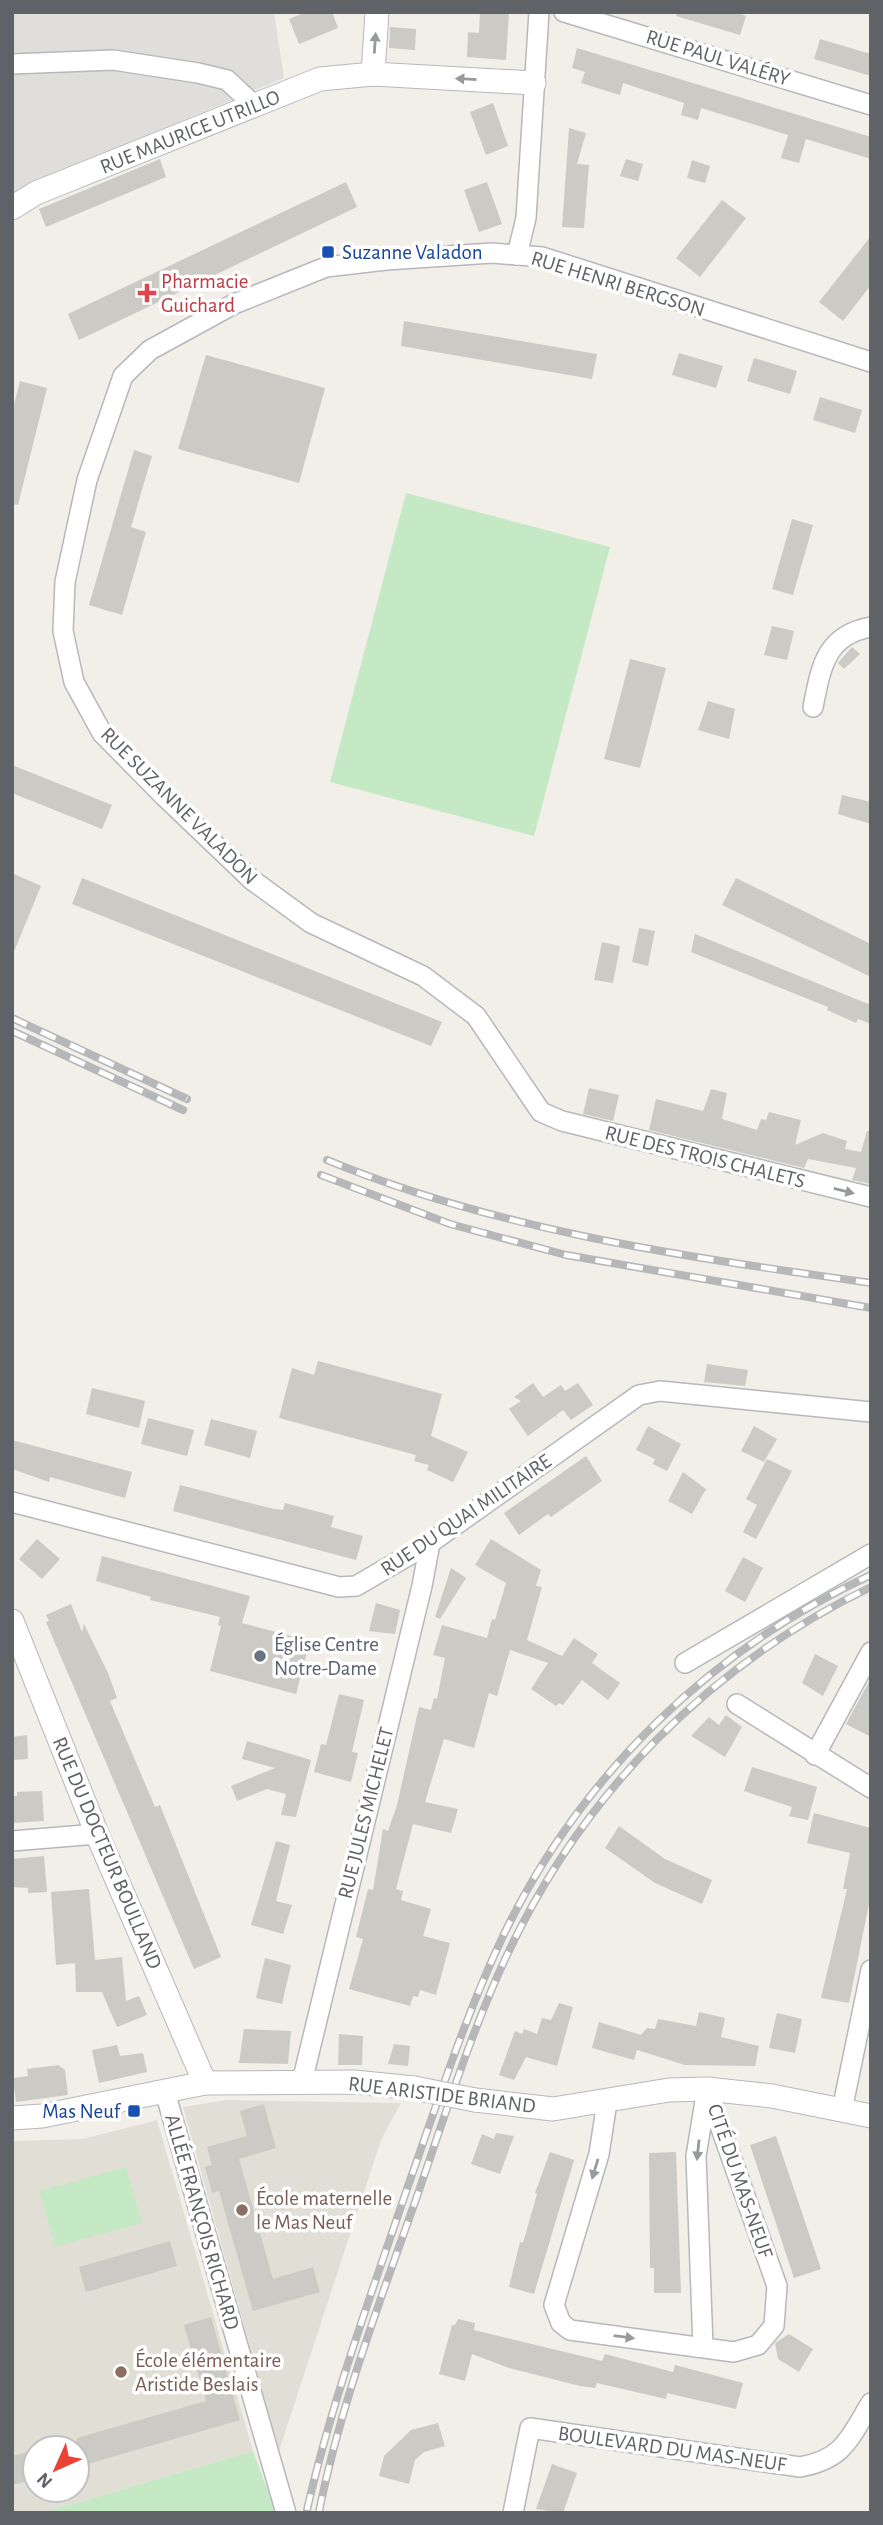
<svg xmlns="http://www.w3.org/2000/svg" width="883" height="2525" viewBox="0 0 883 2525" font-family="'Alegreya Sans',sans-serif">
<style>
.industrial{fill:#e0deda}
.education{fill:#e1ded6;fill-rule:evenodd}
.green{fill:#c5e8c5}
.building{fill:#cccac5}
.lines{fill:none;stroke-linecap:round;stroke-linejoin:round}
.minor-casing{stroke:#b5b8bc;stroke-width:22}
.tertiary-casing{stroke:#b5b8bc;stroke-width:25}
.minor{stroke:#fff;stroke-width:19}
.tertiary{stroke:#fff;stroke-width:23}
.rail-casing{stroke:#b6b7b8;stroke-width:8}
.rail{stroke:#fff;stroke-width:5;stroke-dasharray:16;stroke-linecap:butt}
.tertiary-bridge-casing{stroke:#b5b8bc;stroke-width:25;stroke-linecap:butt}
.tertiary-bridge{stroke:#fff;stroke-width:23}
.oneway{fill:#979a9d}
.transit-dot{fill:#1a4fb4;stroke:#fff;stroke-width:2.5}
.health-dot{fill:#e0444e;stroke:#fff;stroke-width:2.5}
.worship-dot{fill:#6b7280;stroke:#fff;stroke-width:2.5}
.education-dot{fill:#8d6e63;stroke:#fff;stroke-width:2.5}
.labels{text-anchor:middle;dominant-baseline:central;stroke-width:7;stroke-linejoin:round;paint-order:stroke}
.street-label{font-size:21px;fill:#5f6368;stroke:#fff}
.transit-label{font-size:21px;fill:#164399;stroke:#fff;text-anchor:start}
.health-label{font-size:21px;fill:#be3a42;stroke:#fff;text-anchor:start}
.worship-label{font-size:21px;fill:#5b616d;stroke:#fff;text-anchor:start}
.education-label{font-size:21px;fill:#785e54;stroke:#fff;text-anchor:start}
</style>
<rect width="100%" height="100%" fill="#f1efe8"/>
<path class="industrial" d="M12,12H274L284,78L17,190L12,194Z"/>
<g class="education">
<path d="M227,2100L401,2103L381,2140L279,2451L183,2107Z"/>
<path d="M157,2120L253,2451L42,2513H12V2141L83,2139ZM35,2448H77V2490H35Z"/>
</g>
<g class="green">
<path d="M406,493L610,547L534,836L330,782Z"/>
<path d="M126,2167L142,2223L55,2247L39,2191Z"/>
<path d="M253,2451L276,2513H42Z"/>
</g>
<g class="building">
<path d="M306,12H332L338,28L299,44L289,19Z"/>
<path d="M480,12H509L506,60L467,57L468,32L479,33Z"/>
<path d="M677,12H735L746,16L740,35L676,16Z"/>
<path d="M390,27L416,29L415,50L389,48Z"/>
<path d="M820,39L871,54V76L814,59Z"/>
<path d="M577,48L871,137V159L806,139L799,163L781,158L788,135L701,108L698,120L681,115L684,103L623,83L620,95L581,83L585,72L572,68Z"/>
<path d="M493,103L508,146L486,155L470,112Z"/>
<path d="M569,128L586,133L577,164L589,165L584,228L562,227Z"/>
<path d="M160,159L166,177L46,227L39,209Z"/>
<path d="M626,159L643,164L638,181L620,176Z"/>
<path d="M692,160L710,166L705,183L687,178Z"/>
<path d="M346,182L357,207L79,340L68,314Z"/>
<path d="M487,182L502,224L479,232L464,190Z"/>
<path d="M722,200L746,218L700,277L676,258Z"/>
<path d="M871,236V285L843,321L819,302Z"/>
<path d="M404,321L597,354L592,379L401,346Z"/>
<path d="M679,353L723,366L716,388L672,375Z"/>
<path d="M206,355L325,388L299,483L178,449Z"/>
<path d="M754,358L797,371L790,394L747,381Z"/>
<path d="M20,381L47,388L18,505L12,504V413Z"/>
<path d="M820,397L862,410L855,433L813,420Z"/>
<path d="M134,450L152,456L131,527L146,532L122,615L89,605Z"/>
<path d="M792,519L813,525L793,595L772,589Z"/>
<path d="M772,626L794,631L787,660L764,655Z"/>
<path d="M852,647L860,654L844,669L838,663Z"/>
<path d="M630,659L666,668L640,768L604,759Z"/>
<path d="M708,701L735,709L729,739L698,730Z"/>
<path d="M12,765L112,805L102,829L12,793Z"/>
<path d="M842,795L871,802V824L838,814Z"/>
<path d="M12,873L41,886L13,954H12Z"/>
<path d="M82,878L442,1022L431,1046L72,904Z"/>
<path d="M736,878L871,944V977L722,905Z"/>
<path d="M639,928L655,931L648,966L632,962Z"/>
<path d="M695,934L871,1005V1024L858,1019L856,1023L827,1010L828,1007L691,952Z"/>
<path d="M602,942L620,946L613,983L594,980Z"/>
<path d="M589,1088L619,1095L613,1121L583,1114Z"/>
<path d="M711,1089L727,1093L722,1119L757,1130L761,1119L766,1120L769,1112L801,1120L795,1145L823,1133L847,1141L845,1149L861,1152L867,1131L871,1132V1184L852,1180L856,1168L808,1159L804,1168L649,1130L656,1099L703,1111Z"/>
<path d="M318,1361L442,1394L431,1436L468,1452L453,1482L427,1470L429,1465L414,1461L416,1455L279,1418L292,1368L314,1375Z"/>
<path d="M707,1364L748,1370L745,1386L704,1382Z"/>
<path d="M533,1383L543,1397L561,1385L565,1391L578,1383L593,1405L571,1420L563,1410L556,1415L558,1418L555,1416L528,1436L509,1409L521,1401L514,1397Z"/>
<path d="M92,1388L145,1401L139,1428L86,1414Z"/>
<path d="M148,1418L194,1430L187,1456L141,1444Z"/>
<path d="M211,1419L257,1431L250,1458L204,1445Z"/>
<path d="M648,1426L681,1444L667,1471L653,1464L655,1459L636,1450Z"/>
<path d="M754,1426L777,1439L764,1462L741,1451Z"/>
<path d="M12,1440L132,1472L125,1498L50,1477L49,1482L12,1469Z"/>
<path d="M586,1456L602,1481L551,1517L548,1514L519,1535L504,1513Z"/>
<path d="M767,1459L792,1471L756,1539L743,1532L757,1505L746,1499Z"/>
<path d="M683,1472L706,1489L692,1514L668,1501Z"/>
<path d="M180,1485L274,1509L283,1510L285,1503L334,1516L331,1527L363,1536L356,1560L173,1511Z"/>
<path d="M37,1539L60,1559L42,1579L19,1559Z"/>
<path d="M491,1539L541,1570L536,1586L542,1587L527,1640L562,1656L574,1638L598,1654L592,1663L620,1683L608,1700L582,1680L563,1705L559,1703L556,1706L531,1689L548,1663L510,1650L497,1696L489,1693L474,1748L444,1739L425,1802L458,1809L451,1833L413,1824L396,1889L403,1891L401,1900L431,1909L423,1936L450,1943L436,1995L420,1990L418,1997L413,1996L410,2006L349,1989L363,1939L356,1937L368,1889L373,1890L383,1829L388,1831L397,1805L419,1707L431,1710L434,1698L437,1699L445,1658L433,1655L442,1625L487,1638L492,1619L495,1620L506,1583L475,1565Z"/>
<path d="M102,1556L250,1596L242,1623L310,1641L296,1694L210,1671L221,1626L218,1625L220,1617L150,1600L151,1597L96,1581Z"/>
<path d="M743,1557L763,1568L745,1602L725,1591Z"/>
<path d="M451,1568L466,1578L440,1619L435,1617Z"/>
<path d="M376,1603L400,1610L395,1634L369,1631Z"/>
<path d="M71,1604L82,1632L84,1624L108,1673L117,1698L110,1701L155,1807L160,1805L221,1957L194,1969L46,1622L49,1621L46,1615Z"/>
<path d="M815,1654L838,1666L823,1696L802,1683Z"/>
<path d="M871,1678V1737L846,1724Z"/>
<path d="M339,1694L364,1700L352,1752L358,1753L351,1782L314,1772L321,1744L326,1745Z"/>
<path d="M726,1715L742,1727L725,1757L691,1736L709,1717L719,1725Z"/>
<path d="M27,1735L28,1759L12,1760V1737Z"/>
<path d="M247,1741L311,1760L296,1817L281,1815L286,1794L267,1789L237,1801L231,1786L275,1768L242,1759Z"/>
<path d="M752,1767L817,1787L808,1820L789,1816L792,1807L744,1791Z"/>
<path d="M42,1791L44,1821L12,1823V1796H17V1792Z"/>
<path d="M814,1813L871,1828V1894L849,2003L821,1998L847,1889H843L850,1853L807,1843Z"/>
<path d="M619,1826L665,1859L712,1880L702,1904L655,1883L605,1848Z"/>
<path d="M276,1841L290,1845L276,1901L292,1905L283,1934L251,1925Z"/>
<path d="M44,1856L47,1892L28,1893V1888L12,1887V1859Z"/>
<path d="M89,1889L95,1960L122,1957L126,2001L139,1996L147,2015L117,2027L102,1992H76L75,1963L56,1965L51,1892Z"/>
<path d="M265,1958L291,1965L282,2004L256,1998Z"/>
<path d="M559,2003L573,2007L557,2066L526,2057L514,2080L499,2075L515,2031L522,2034L524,2029L537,2034L542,2018L551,2020Z"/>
<path d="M699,2012L725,2018L721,2037L759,2046L755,2066L685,2065L637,2050L634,2060L592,2048L599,2022L641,2035L647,2028L655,2029L658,2019L696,2026Z"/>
<path d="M777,2013L802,2019L795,2053L769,2048Z"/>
<path d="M244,2029L291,2031L288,2064L239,2063Z"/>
<path d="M339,2034L363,2036L362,2065H338Z"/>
<path d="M394,2044L410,2046L408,2066L388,2064Z"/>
<path d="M117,2045L120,2056L143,2053L147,2072L99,2083L92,2050Z"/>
<path d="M58,2065L65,2070L68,2095L16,2102L13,2078L28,2076L27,2069Z"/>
<path d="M264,2104L276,2148L239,2159L273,2279L313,2267L320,2292L253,2311L219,2191L212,2193L205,2167L212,2165L207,2147L247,2136L240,2111Z"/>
<path d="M496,2133L514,2136L500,2174L471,2164L482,2134L494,2139Z"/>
<path d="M776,2136L821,2269L794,2278L750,2145Z"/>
<path d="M550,2152L574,2160L534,2294L509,2287L520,2242L523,2243L537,2194L535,2193Z"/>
<path d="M676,2152L681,2293H654V2268H650L649,2153Z"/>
<path d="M170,2241L177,2266L86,2292L79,2267Z"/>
<path d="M211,2317L240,2420L77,2467V2438L206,2401L184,2325Z"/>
<path d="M458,2319L475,2323L474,2330L602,2361L605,2354L673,2372L675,2365L743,2383L736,2409L667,2393L666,2399L597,2383L595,2388L580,2386L509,2368L472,2354L465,2381L439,2374L452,2325H455Z"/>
<path d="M789,2334L813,2349L799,2372L778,2359L775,2343Z"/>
<path d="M438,2423L445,2446L424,2452L415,2460L409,2484L379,2476L384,2456L411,2430Z"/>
<path d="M35,2450V2479L12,2485V2456Z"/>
<path d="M552,2464L577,2473L563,2513L536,2509Z"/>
</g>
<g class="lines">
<defs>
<g id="minor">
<path d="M564,12L871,105"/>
<path d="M12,64L113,60L198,73L227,80L255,106"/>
<path d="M517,255L526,218L539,12"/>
<path d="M871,362L542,257L492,253L386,260L326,267L234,304L150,350L123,376L87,480L65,582L63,631L74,682L102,733L164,796L252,880L311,923L423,976L476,1016L541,1112L562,1121L871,1197"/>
<path d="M813,707C821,668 825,635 871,627"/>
<path d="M12,1502L339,1587L356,1586L430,1543L639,1395L660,1391L871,1412"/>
<path d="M685,1663L871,1554"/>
<path d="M737,1704L871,1788"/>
<path d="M815,1755L871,1652"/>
<path d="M12,1841L97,1834"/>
<path d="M302,2082L422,1586L430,1543"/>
<path d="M165,2092L286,2513"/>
<path d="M607,2102L599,2154L554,2305L561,2323L570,2330L734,2352L758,2345L774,2326L777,2286L707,2089L696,2156L703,2347"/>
<path d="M842,2110L871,1970"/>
<path d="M513,2513L530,2428L800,2467C844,2459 849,2439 871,2403"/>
</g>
<g id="tertiary">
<path d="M373,74L377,12"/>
<path d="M12,208L36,193L320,79L373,74L534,83"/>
<path d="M12,1621L97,1834L205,2083"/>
<path d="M475,2100L553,2109L669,2090L707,2089L772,2096L871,2116"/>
<path d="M12,2118L42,2116L205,2083L354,2082L414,2088"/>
</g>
</defs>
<use href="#minor" class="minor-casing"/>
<use href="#tertiary" class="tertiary-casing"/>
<use href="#minor" class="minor"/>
<use href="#tertiary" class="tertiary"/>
<defs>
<g id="rail">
<path d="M12,1018L187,1099"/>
<path d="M12,1031L183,1110"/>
<path d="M327,1160C499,1231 687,1257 871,1283"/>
<path d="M321,1175L450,1224L566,1255L871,1308"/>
<path d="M307,2510C332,2400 371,2295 407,2189C437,2104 465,2016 504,1934C581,1775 711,1649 871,1575"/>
<path d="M319,2512C340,2406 379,2304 415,2202C444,2119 470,2034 507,1955C583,1793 709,1665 871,1587"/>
</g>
</defs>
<use href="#rail" class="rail-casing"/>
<use href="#rail" class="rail"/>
<defs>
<path id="tertiary-bridge" d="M414,2088L475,2100"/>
</defs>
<use href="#tertiary-bridge" class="tertiary-bridge-casing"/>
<use href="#tertiary-bridge" class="tertiary-bridge"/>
</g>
<defs><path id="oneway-solid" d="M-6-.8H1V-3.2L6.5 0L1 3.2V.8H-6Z" transform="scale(1.75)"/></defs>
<g class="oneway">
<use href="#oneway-solid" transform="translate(375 43) rotate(-86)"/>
<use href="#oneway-solid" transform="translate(466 79) rotate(-177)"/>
<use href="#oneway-solid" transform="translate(844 1191) rotate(14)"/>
<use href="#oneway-solid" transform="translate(698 2150) rotate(96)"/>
<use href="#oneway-solid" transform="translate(595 2169) rotate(107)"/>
<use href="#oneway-solid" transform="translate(624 2337) rotate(7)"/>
</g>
<g class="transit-dot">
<rect x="321" y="245" width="14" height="14" rx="3.5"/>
<rect x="127" y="2104" width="14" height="14" rx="3.5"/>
</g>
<path class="health-dot" d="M143.5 282.5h7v7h7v7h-7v7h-7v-7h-7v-7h7z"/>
<circle class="worship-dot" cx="260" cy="1656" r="7"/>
<g class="education-dot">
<circle cx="242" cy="2210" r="7"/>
<circle cx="121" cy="2372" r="7"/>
</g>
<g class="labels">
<g class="street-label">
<text transform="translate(718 58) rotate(17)">RUE PAUL VALÉRY</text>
<text transform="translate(190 132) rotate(-22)">RUE MAURICE UTRILLO</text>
<text transform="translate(618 284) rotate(17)">RUE HENRI BERGSON</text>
<text transform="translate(179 806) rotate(45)">RUE SUZANNE VALADON</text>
<text transform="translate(705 1157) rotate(14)">RUE DES TROIS CHALETS</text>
<text transform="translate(466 1515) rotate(-34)">RUE DU QUAI MILITAIRE</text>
<text transform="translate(366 1813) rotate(-76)">RUE JULES MICHELET</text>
<text transform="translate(107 1853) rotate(67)">RUE DU DOCTEUR BOULLAND</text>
<text transform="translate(442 2095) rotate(7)">RUE ARISTIDE BRIAND</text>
<text transform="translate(740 2181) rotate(71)">CITÉ DU MAS-NEUF</text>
<text transform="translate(202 2222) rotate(74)">ALLÉE FRANÇOIS RICHARD</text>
<text transform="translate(672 2449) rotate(8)">BOULEVARD DU MAS-NEUF</text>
</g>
<g class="transit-label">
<text x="342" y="252">Suzanne Valadon</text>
<text x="120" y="2111" text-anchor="end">Mas Neuf</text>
</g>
<g class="health-label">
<text x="161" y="281">Pharmacie<tspan x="161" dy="24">Guichard</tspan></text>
</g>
<g class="worship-label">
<text x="274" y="1644">Église Centre<tspan x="274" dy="24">Notre-Dame</tspan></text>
</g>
<g class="education-label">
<text x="256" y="2198">École maternelle<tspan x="256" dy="24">le Mas Neuf</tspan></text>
<text x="135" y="2360">École élémentaire<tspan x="135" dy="24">Aristide Beslais</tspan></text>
</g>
</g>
<rect width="883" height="2525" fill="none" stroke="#5f6368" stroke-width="28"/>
<g transform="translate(56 2469) rotate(225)"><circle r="33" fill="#ffffff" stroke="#bfc1c3" stroke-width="2"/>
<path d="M0-5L12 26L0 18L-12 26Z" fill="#ea4335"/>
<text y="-10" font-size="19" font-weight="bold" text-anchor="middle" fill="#5f6368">N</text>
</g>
</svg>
